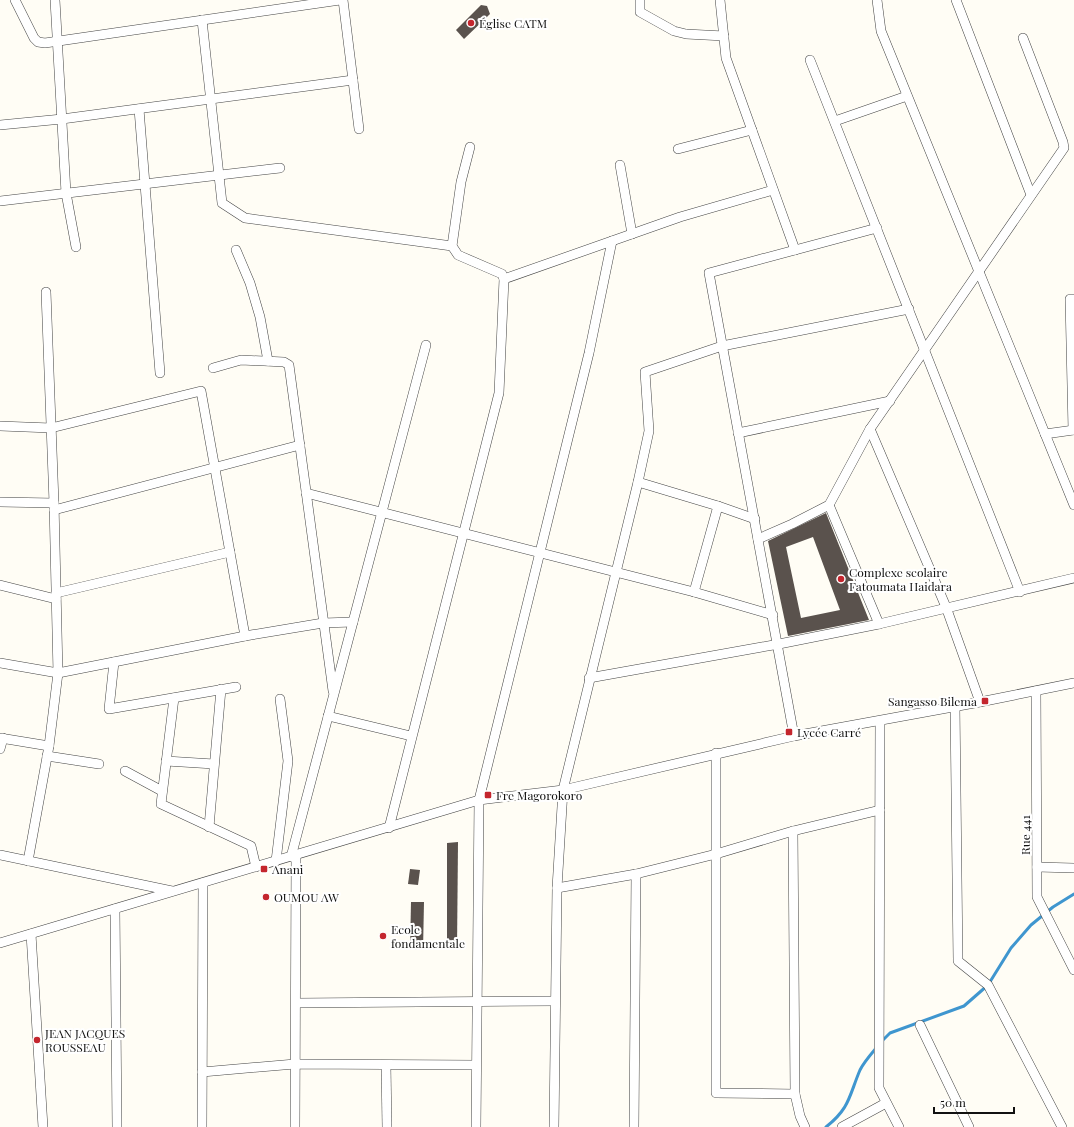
<svg xmlns="http://www.w3.org/2000/svg" width="1074" height="1127" viewBox="0 0 1074 1127" font-family="'Playfair Display',serif">
<style>
.lines{fill:none;stroke-linecap:round;stroke-linejoin:round}
.stream{stroke:#3f96cf;stroke-width:3}
.building{fill:#5a524d;fill-rule:evenodd}
.street-casing{stroke:#444;stroke-width:10}
.street{stroke:#fff;stroke-width:9}
.poi-dot{fill:#c4262e;stroke:#fff;stroke-width:1.5}
.labels{text-anchor:middle;dominant-baseline:central;stroke-width:4;stroke-linejoin:round;paint-order:stroke}
.poi-label{font-size:12px;fill:#111;stroke:#fff;text-anchor:start}
.street-label{font-size:12px;fill:#111;stroke:#fff}
</style>
<rect width="100%" height="100%" fill="#fffdf5"/>
<g class="lines">
<g class="stream">
<path d="M882,1041L890,1033L964,1006L988,985L1011,948L1031,925L1053,907L1074,894"/>
<path d="M826,1127C850,1108 849,1096 860,1070C864,1062 871,1054 877,1047"/>
</g>
</g>
<g class="building">
<path d="M481,5L487,6L490,14L464,39L456,30Z"/>
<path d="M826,513L869,620L788,636L768,541ZM813,537L840,610L801,618L786,547Z"/>
<path d="M458,842L457,949H447V843Z"/>
<path d="M410,869L420,870L418,885L408,884Z"/>
<path d="M411,902H424L423,950H410Z"/>
</g>
<g class="lines">
<defs>
<g id="street">
<path d="M15,0L34,38L38,42L45,43L340,0"/>
<path d="M55,0L66,193L76,247"/>
<path d="M343,0L359,129"/>
<path d="M640,0V12L674,31L686,34L724,36"/>
<path d="M720,0L726,58L795,250"/>
<path d="M877,0L881,31L1074,505"/>
<path d="M956,0L1031,195"/>
<path d="M202,20L222,203L245,218L452,246"/>
<path d="M810,60L1020,592"/>
<path d="M139,109L160,373"/>
<path d="M835,121L907,96"/>
<path d="M0,125L62,119L353,80"/>
<path d="M678,149L752,130"/>
<path d="M620,165L632,234"/>
<path d="M0,201L280,168"/>
<path d="M236,250L250,283L260,317L268,361"/>
<path d="M504,279L680,217L773,190"/>
<path d="M46,292L54,503"/>
<path d="M213,368L241,360L284,362L289,365L333,691"/>
<path d="M0,426L51,428L201,391L245,636"/>
<path d="M870,429L946,607L980,702"/>
<path d="M1073,430L1070,299H1074"/>
<path d="M738,433L890,401"/>
<path d="M1045,434L1074,430"/>
<path d="M638,482L718,506L755,519"/>
<path d="M306,493L694,592L773,615"/>
<path d="M0,502L54,503L58,673L49,746L28,861"/>
<path d="M829,505L879,624"/>
<path d="M54,510L300,445"/>
<path d="M758,539L792,524L829,505L870,429L1064,148L1063,142L1023,38"/>
<path d="M0,585L56,599"/>
<path d="M694,592L718,506"/>
<path d="M56,593L230,552"/>
<path d="M114,662L109,709L236,687"/>
<path d="M0,663L58,673L245,636L323,623L353,622"/>
<path d="M589,678L779,644L879,624L1074,578"/>
<path d="M1036,691L1037,897L1074,970"/>
<path d="M174,698L161,804L251,846L256,867"/>
<path d="M955,706L958,961L988,985L1062,1127"/>
<path d="M328,716L411,736"/>
<path d="M880,721L879,1088L899,1127"/>
<path d="M794,736L709,273L877,228"/>
<path d="M0,738L49,746"/>
<path d="M0,749L3,738"/>
<path d="M716,753V1093L795,1094"/>
<path d="M47,756L99,764"/>
<path d="M166,761L214,764"/>
<path d="M125,771L162,791"/>
<path d="M209,827L221,689"/>
<path d="M389,828L499,393L504,279L502,274L458,255L452,246L461,182L470,147"/>
<path d="M793,831L795,1094L800,1116L805,1127"/>
<path d="M0,855L172,891"/>
<path d="M291,857L426,345"/>
<path d="M276,861L288,761L280,699"/>
<path d="M1037,867L1074,868"/>
<path d="M557,888L636,874L716,854L793,831L880,810"/>
<path d="M115,909L117,1127"/>
<path d="M31,934L43,1127"/>
<path d="M0,943L479,800L563,790L794,736L980,702L1074,683"/>
<path d="M296,1003L555,1001"/>
<path d="M920,1025L969,1127"/>
<path d="M386,1065L387,1127"/>
<path d="M202,1072L295,1064L476,1065"/>
<path d="M202,1127L203,883"/>
<path d="M295,1127L296,855"/>
<path d="M476,1127L479,800L589,353L612,241"/>
<path d="M554,1127L557,888L563,790L638,482L649,431L645,372L722,346L909,309"/>
<path d="M634,1127L636,874"/>
<path d="M842,1127L886,1103"/>
</g>
</defs>
<use href="#street" class="street-casing"/>
<use href="#street" class="street"/>
</g>
<g class="poi-dot">
<circle cx="471" cy="23" r="4"/>
<circle cx="841" cy="579" r="4"/>
<rect x="981" y="697" width="8" height="8" rx="2"/>
<rect x="785" y="728" width="8" height="8" rx="2"/>
<rect x="484" y="791" width="8" height="8" rx="2"/>
<rect x="260" y="865" width="8" height="8" rx="2"/>
<circle cx="266" cy="897" r="4"/>
<circle cx="383" cy="936" r="4"/>
<circle cx="37" cy="1040" r="4"/>
</g>
<g class="labels">
<g class="poi-label">
<text x="479" y="23">Église CATM</text>
<text x="849" y="572">Complexe scolaire<tspan x="849" dy="14">Fatoumata Haidara</tspan></text>
<text x="977" y="701" text-anchor="end">Sangasso Bilema</text>
<text x="797" y="732">Lycée Carré</text>
<text x="496" y="795">Fre Magorokoro</text>
<text x="272" y="869">Anani</text>
<text x="274" y="897">OUMOU AW</text>
<text x="391" y="929">Ecole<tspan x="391" dy="14">fondamentale</tspan></text>
<text x="45" y="1033">JEAN JACQUES<tspan x="45" dy="14">ROUSSEAU</tspan></text>
</g>
<g class="street-label">
<text transform="translate(1025 835) rotate(-90)">Rue 441</text>
</g>
</g>
<path d="M934 1107v6h80v-6" fill="none" stroke="#111111" stroke-width="2"/>
<text x="940" y="1107" font-size="12" fill="#111111" stroke="#ffffff" stroke-width="3" paint-order="stroke">50 m</text>
</svg>
